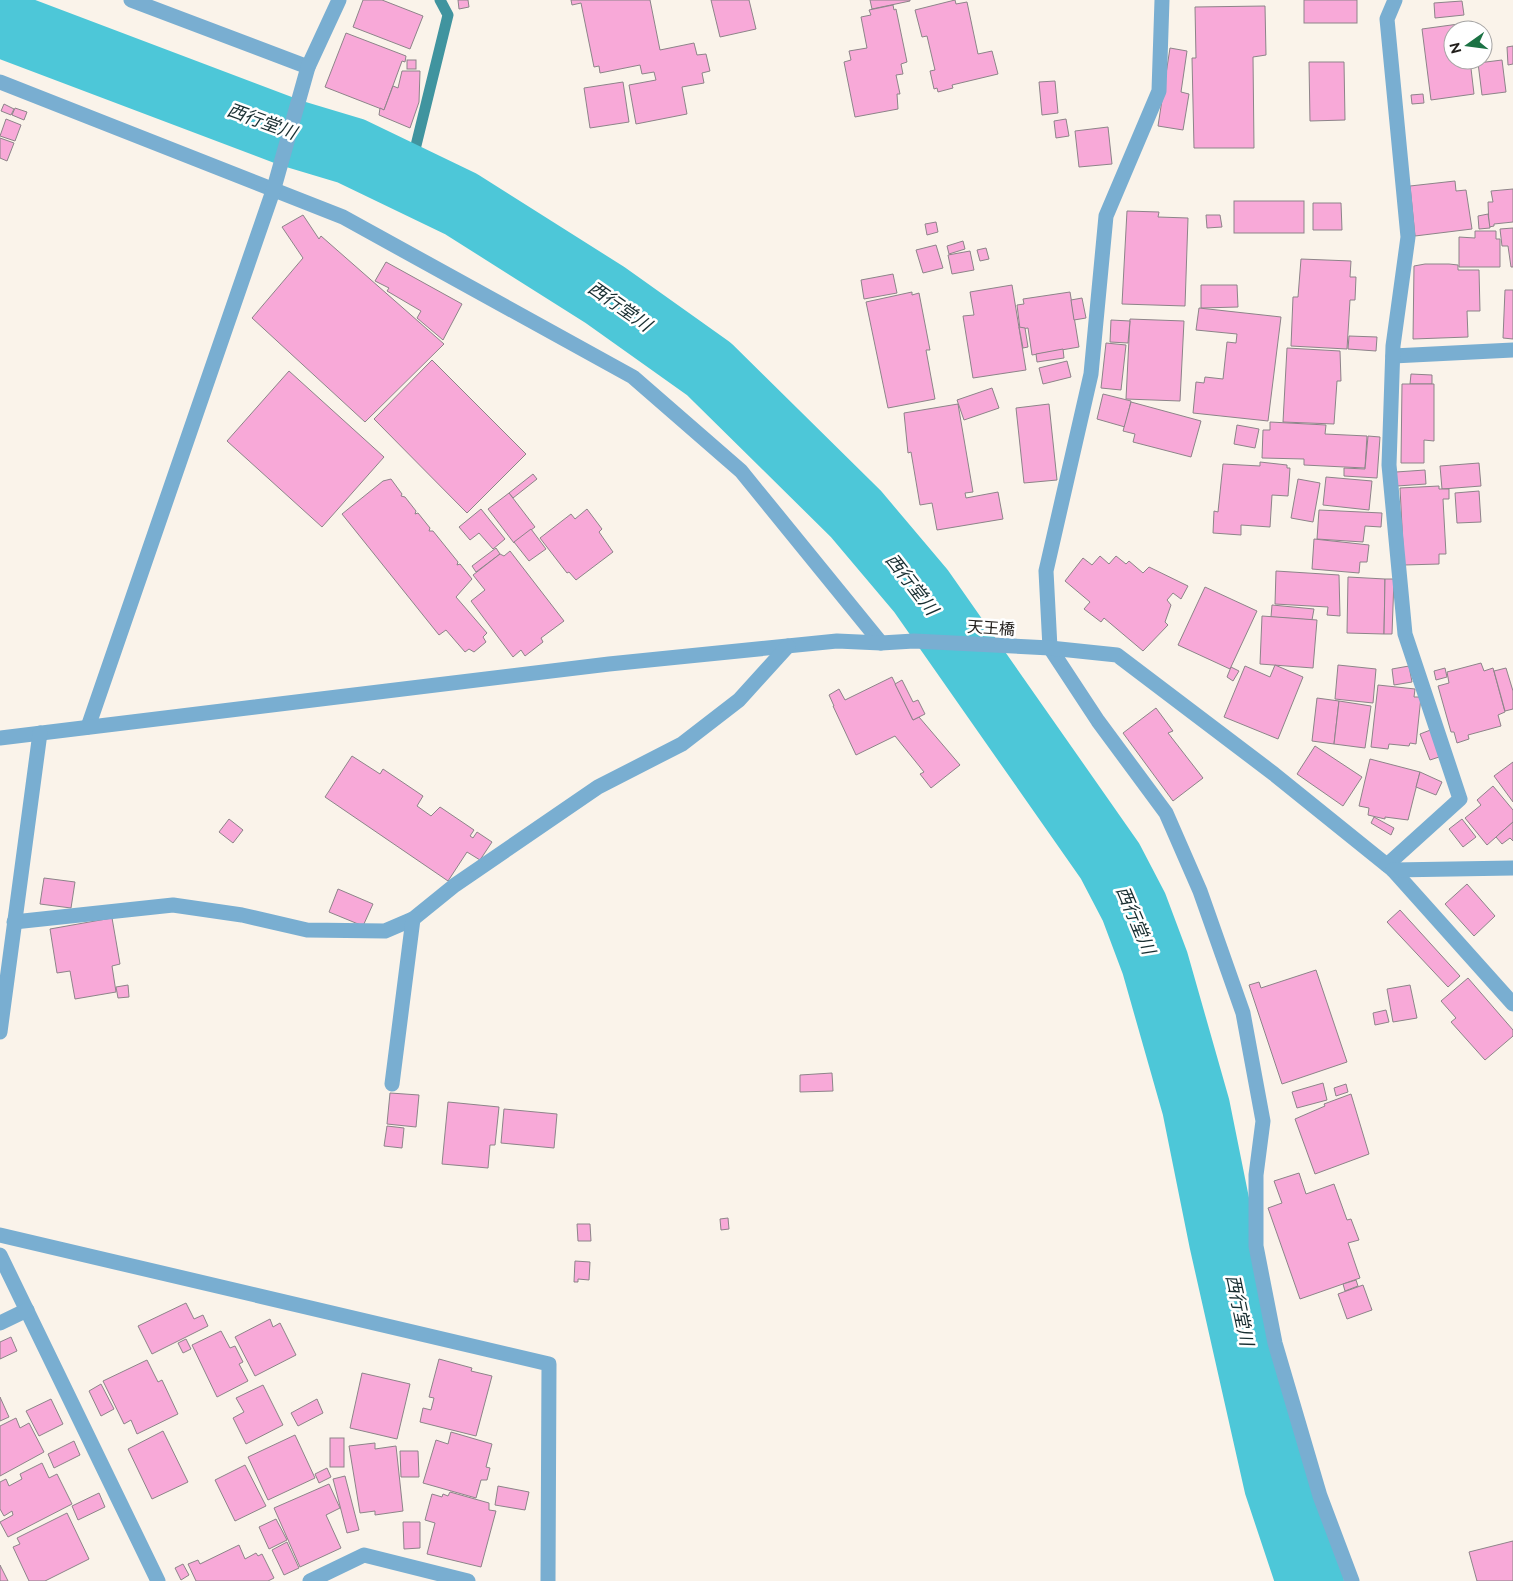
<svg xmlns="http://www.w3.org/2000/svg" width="1513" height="1581" viewBox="0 0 1513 1581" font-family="Raleway,'Noto Sans JP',sans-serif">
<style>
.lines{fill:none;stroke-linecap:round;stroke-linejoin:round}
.stream{stroke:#40949f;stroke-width:11}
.river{stroke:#4dc7d8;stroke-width:68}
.building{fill:#f8a9d8;stroke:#8d8489}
.minor{stroke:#79aed1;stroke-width:15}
.labels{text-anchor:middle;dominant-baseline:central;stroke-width:5;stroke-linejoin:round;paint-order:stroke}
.street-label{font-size:16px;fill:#211e1b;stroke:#fff}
.water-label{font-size:18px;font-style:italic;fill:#182e31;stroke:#fff}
</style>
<rect width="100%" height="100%" fill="#faf3ea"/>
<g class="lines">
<path class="stream" d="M408,178L448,15L440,0"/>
<path class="river" d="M0,23L291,133L351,151L461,204L605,295L709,369L856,514L921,591L1110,861L1134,907L1155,963L1196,1107L1223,1241L1278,1485L1310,1581"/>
</g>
<g class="building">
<path d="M363,0H382L423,16L410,49L353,27Z"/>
<path d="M458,0H468L469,7L459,9Z"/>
<path d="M571,0H650L660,50L694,43L697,55L706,54L710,71L702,73L704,83L682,87L687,114L636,124L629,85L656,80L654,72L642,74L640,65L600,73L599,66L594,67L581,3L572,5Z"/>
<path d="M711,0H749L756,29L720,37Z"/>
<path d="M870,0H910V1L872,9Z"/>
<path d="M955,0L956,4L967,2L978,54L992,51L998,74L952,85L953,88L938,92L937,88L934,89L930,71L935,70L927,36L922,37L915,10Z"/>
<rect x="1304" y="0" width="53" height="23"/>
<path d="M1462,1L1464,15L1435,18L1434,3Z"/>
<path d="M893,5L894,10L896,9L907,62L901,64L903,74L896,75L900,94H897L898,109L855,117L844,62L851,60L849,51L867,48L861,17L871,15L869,10Z"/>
<path d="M1265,6L1266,55L1253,57L1254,148H1194L1192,58H1196L1195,7Z"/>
<path d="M1466,23V27L1474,26L1475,30H1453V60H1470L1474,94L1431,100L1422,29Z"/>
<path d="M346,33L406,56L405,62L402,61L384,110L325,87Z"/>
<path d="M1513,46V64L1508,65L1507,47Z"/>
<path d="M1170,48L1187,51L1181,92L1189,94L1183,130L1158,126Z"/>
<rect x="407" y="60" width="9" height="9"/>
<path d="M1502,60L1506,92L1482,95L1478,63Z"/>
<path d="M1309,62H1344L1345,120L1310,121Z"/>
<path d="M402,71H420L419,102L410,128L379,115L380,108L384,110L393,86L398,88Z"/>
<path d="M1055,81L1058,113L1042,115L1039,82Z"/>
<path d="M623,82L629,122L590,128L584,88Z"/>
<path d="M1423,94L1424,103L1412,104L1411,95Z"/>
<path d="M4,104L14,109L11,115L1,111Z"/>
<path d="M15,108L27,112L24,120L12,115Z"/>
<path d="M6,119L21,125L15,141L0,136Z"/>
<path d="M1066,119L1069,136L1056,138L1054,121Z"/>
<path d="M1108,127L1112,164L1079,167L1075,131Z"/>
<path d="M0,138L14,143L7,161L0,158Z"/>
<path d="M1455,181L1456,191L1466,190L1472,229L1415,236L1410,186Z"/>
<path d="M1513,189V222L1494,224V226L1489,227L1488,202H1493L1491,191Z"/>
<rect x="1234" y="201" width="70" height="32"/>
<path d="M1313,203H1341L1342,230H1313Z"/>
<path d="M1127,211L1159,212L1158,217L1188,218L1185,306L1122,304Z"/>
<path d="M1488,214L1490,228L1479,229L1478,216Z"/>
<path d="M303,215L319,239L321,236L444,344L365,422L252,318L303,258L282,227Z"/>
<path d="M1206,215H1220L1222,227L1207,228Z"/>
<path d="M936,222L938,232L927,235L925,224Z"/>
<path d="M1513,228V267H1511L1508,246H1502L1500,229Z"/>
<path d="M1475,231H1496V239H1500V267H1459V237L1475,238Z"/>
<path d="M963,241L965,249L949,254L947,246Z"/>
<path d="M936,245L943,268L923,273L916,250Z"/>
<path d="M986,248L989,259L980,261L977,250Z"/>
<path d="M970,251L974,270L952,274L948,255Z"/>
<path d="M1301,259L1351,261L1350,277H1356L1355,300H1350L1347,349L1291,346L1293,297H1298Z"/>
<path d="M386,262L462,304L443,340L417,318L421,311L387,291L389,288L375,281Z"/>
<path d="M1425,264H1449L1458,265V270H1479L1480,311H1467L1468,337L1413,339L1414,266Z"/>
<path d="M893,274L897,293L864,299L861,280Z"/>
<path d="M1012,285L1026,370L973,378L963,316L974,315L970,292Z"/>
<path d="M1201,285H1237L1238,307L1201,308Z"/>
<path d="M1505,290H1513V339L1503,338Z"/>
<path d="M912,292V295L919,293L930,350H926L935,399L888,408L866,302Z"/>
<path d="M1070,292L1079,347L1032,355L1028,328L1020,329L1017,305L1024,304L1023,299Z"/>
<path d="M1082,298L1086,318L1074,320L1071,300Z"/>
<path d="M1199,308L1281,317L1268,421L1193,413L1196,382L1204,383L1205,377L1223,379L1227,342L1236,343L1237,334L1196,330Z"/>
<path d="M1130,319L1184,321L1180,401L1126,399Z"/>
<path d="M1111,320L1130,321L1128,343L1110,342Z"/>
<path d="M1019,327L1025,328L1028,347L1023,348Z"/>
<path d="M1349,336L1377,337L1376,351L1348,349Z"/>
<path d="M1106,343L1126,345L1121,390L1101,388Z"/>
<path d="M1287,348L1340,351L1341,381H1337L1334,424L1283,422Z"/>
<path d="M1063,349L1064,358L1037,362L1036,354Z"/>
<path d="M432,360L526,454L467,513L374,419Z"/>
<path d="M1067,361L1071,377L1043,384L1039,368Z"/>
<path d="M289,371L384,457L322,527L227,441Z"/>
<path d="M1411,374L1432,375V384H1410Z"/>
<path d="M1402,384H1434V441L1424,440V463H1401Z"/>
<path d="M992,388L999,408L964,420L957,400Z"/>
<path d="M1103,394L1131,401L1125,427L1097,419Z"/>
<path d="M1131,402L1201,421L1191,457L1133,442L1135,434L1123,431Z"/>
<path d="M958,404L973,492L965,493L966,498L998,492L1003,519L937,530L932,503L920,505L911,452L908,453L904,413Z"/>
<path d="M1049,404L1057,480L1024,483L1016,408Z"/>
<path d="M1270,422L1326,425L1325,434L1367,436L1365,468L1304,465V459L1262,458L1263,430H1270Z"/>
<path d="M1237,425L1259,429L1255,448L1234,444Z"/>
<path d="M1368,436L1380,437L1377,478L1344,476V468L1365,469Z"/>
<path d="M1260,462L1287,465V468H1290L1288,496L1272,495L1270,527L1241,525V535L1213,533L1214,511L1218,512L1223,464L1260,466Z"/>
<path d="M1479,463L1481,486L1442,489L1440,466Z"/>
<path d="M1425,470L1426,484L1397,486L1396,472Z"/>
<path d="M533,474L537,479L513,498L509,493Z"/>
<path d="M1326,477L1372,481L1369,510L1323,505Z"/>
<path d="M391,479L402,494L401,496L405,497L416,511L415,514L418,513L430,528L429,531H433L458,562L457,565L460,564L472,579L456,597L487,633L483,637L486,642L474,652L469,649L465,652L446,630L439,635L342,514L383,481Z"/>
<path d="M1298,479L1320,483L1313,522L1291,518Z"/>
<path d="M1439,486V489H1449V499H1443L1446,554H1439V564L1404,565L1400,488Z"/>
<path d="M1479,491L1481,522L1457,523L1455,493Z"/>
<path d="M509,493L535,527L514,543L488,509Z"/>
<path d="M481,509L505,539L493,549L479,533L470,540L459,527Z"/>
<path d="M587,509L602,529L599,532L613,552L576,580L569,572L567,573L540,538L571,514L575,519Z"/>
<path d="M1319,510L1382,513L1381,527L1365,526L1363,542L1317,539Z"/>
<path d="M531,529L546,549L529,561L514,542Z"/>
<path d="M1314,539L1369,545L1367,562H1360L1359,573L1312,569Z"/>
<path d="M496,548L500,554L476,572L472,566Z"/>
<path d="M510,551L564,621L541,638L543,642L525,656L521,650L513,657L471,601L485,590L473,575L500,554L504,556Z"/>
<path d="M1100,556L1109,564L1116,556L1126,564L1129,561L1143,573L1149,567L1188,586L1181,599L1173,593L1167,600L1171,605L1165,622L1168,625L1143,651L1104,618L1101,622L1084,609L1090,602L1065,581L1083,558L1092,565Z"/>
<path d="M1276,571L1339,575L1340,616L1327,615L1328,607L1275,604Z"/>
<path d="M1348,577L1385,579L1384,634L1347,633Z"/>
<path d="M1385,579H1394L1392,634H1384Z"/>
<path d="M1205,587L1257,611L1230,669L1178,645Z"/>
<path d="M1272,605L1314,609L1312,620L1271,617Z"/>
<path d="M1262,616L1317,620L1313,668L1260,664Z"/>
<path d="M1481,663L1484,671L1493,668L1505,712L1498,715L1501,726L1468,735L1469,739L1457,743L1454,732H1451L1438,686L1449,683L1447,672Z"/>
<path d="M1275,665L1303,677L1278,739L1224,717L1245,666L1270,677Z"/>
<path d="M1338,665L1376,669L1373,703L1335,699Z"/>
<path d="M1409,666L1412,682L1394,685L1392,669Z"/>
<path d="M1231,667L1239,671L1233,681L1227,677Z"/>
<path d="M1445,668L1447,677L1436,680L1434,671Z"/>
<path d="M1506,668L1513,691V709L1505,711L1494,671Z"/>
<path d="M892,677L913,720L919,717L960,765L931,788L920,774L924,772L895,736L856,755L833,706H834L829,695L839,689L845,700Z"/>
<path d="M902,680L913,702L918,700L925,714L913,720L895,684Z"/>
<path d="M1378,685L1415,689L1414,697H1421L1416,744L1410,743L1409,746L1389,744L1388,749L1371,747Z"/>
<path d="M1317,698L1339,701L1334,744L1312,741Z"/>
<path d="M1339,701L1371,706L1365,748L1334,744Z"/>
<path d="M1156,708L1173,731L1168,733L1203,778L1173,801L1123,733Z"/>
<path d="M1433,729L1442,756L1430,760L1420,734Z"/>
<path d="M1315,746L1362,777L1343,806L1297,774Z"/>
<path d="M352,756L380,774L383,769L423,796L417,806L431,816L440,807L474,830L470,836L473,838L477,832L492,842L480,860L467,852L448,881L325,797Z"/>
<path d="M1370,759L1420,772L1408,820L1385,817V819L1368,815L1369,808L1359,806Z"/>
<path d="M1513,762V802L1494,776Z"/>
<path d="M1420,772L1442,782L1436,795L1416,787Z"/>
<path d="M1493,786L1513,810V822L1487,845L1465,818L1481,805L1477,800Z"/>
<path d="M1374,817L1394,828L1391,835L1371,823Z"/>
<path d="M229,819L243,830L233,843L219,832Z"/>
<path d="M1462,819L1476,837L1463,847L1449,829Z"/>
<path d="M1513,822V841L1510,838L1502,844L1496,837Z"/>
<path d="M44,878L75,882L71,908L40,904Z"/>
<path d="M1467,884L1495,916L1474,936L1445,904Z"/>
<path d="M338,889L373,904L363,926L329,912Z"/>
<path d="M1400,910L1460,976L1448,987L1387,922Z"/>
<path d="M112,918L120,964L112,966L116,992L75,999L70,971L57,973L50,929Z"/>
<path d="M1316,970L1347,1062L1282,1084L1249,985L1259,982L1261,988Z"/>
<path d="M1468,978L1513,1030V1036L1485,1060L1451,1022L1456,1018L1441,1001Z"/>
<path d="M128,985L129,997L118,998L116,987Z"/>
<path d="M1410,985L1417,1018L1393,1022L1387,989Z"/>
<path d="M1386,1010L1389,1022L1375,1025L1373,1013Z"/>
<path d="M832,1073L833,1091L800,1092V1075Z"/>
<path d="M1323,1083L1327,1100L1297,1108L1292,1092Z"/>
<path d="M1346,1084L1348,1092L1336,1096L1334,1088Z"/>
<path d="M390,1093L419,1095L416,1127L387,1124Z"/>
<path d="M1351,1094L1369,1154L1315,1174L1295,1119L1325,1106L1324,1104Z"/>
<path d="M448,1102L499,1107L495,1145H490L488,1168L442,1164Z"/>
<path d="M504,1109L557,1114L554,1148L501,1143Z"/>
<path d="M387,1126L404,1128L402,1148L384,1146Z"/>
<path d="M1299,1173L1306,1194L1334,1184L1347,1220L1351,1219L1359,1240L1348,1243L1360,1278L1300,1299L1268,1208L1282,1203L1274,1181Z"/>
<path d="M728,1218L729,1229L721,1230L720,1219Z"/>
<path d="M577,1224H590L591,1241H578Z"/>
<path d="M575,1261L590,1262L589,1280L578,1279V1282H574Z"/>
<path d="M1356,1280L1358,1286L1345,1291L1343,1284Z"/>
<path d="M1363,1285L1372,1310L1347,1319L1338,1294Z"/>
<path d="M186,1303L194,1319L203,1315L208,1326L152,1354L138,1326Z"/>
<path d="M270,1319L273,1327L280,1323L296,1355L255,1376L235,1337Z"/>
<path d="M221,1331L230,1348L235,1346L243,1362L239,1364L248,1381L217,1397L192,1345Z"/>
<path d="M11,1337L17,1351L0,1359V1342Z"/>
<path d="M186,1339L191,1349L183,1353L178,1343Z"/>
<path d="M439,1359L472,1368L471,1371L492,1376L476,1436L420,1422L423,1408L431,1410L434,1398L429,1397Z"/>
<path d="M147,1360L158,1382L162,1380L178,1414L137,1434L131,1420L124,1424L103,1381Z"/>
<path d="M362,1373L410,1384L397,1439L350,1428Z"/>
<path d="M101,1384L114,1409L101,1416L89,1391Z"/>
<path d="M263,1385L283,1425L246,1444L233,1418L244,1412L236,1398Z"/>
<path d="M0,1397L9,1417L0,1421Z"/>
<path d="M51,1399L63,1424L39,1436L26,1411Z"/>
<path d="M317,1399L323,1413L298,1426L291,1413Z"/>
<path d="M16,1418L20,1428L29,1423L44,1452L0,1476V1426Z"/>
<path d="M163,1431L188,1482L152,1499L128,1449Z"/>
<path d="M451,1432L492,1444L486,1467L490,1468L487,1480H481L476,1498L423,1483L436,1440L448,1444Z"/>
<path d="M295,1435L315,1478L268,1500L248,1457Z"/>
<rect x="330" y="1438" width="14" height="29"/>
<path d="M74,1441L80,1455L54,1468L48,1454Z"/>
<path d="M375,1443V1449L396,1446L403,1511L375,1515V1511L360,1513L349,1446Z"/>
<path d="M400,1451H418L419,1477H401Z"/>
<path d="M42,1463L49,1478L57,1474L72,1504L8,1537L0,1522L13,1515L12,1511L4,1516L0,1509V1482L6,1479L9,1486L22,1479L20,1474Z"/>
<path d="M245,1465L266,1506L235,1521L215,1480Z"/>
<path d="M327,1468L331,1477L319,1483L315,1474Z"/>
<path d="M345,1476L359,1530L347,1533L333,1479Z"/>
<path d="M329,1484L340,1508L326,1515L341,1548L300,1567L274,1508Z"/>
<path d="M498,1486L529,1492L525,1510L495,1505Z"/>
<path d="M450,1492L489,1503V1510L496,1511L481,1567L427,1554L435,1523L425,1520L432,1494L442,1497L443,1494L448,1496Z"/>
<path d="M99,1493L105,1507L78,1520L72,1506Z"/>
<path d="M67,1513L89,1559L45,1581H29L13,1547L20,1544L17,1538Z"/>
<path d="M276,1519L287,1540L269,1549L259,1527Z"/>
<path d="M403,1522H420V1548L404,1549Z"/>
<path d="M1513,1541V1581H1477L1469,1552Z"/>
<path d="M287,1542L299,1568L284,1575L272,1550Z"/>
<path d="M239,1545L245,1559L256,1553L258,1556L262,1554L274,1578L268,1581H196L188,1564L198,1560L200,1564Z"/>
<path d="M183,1564L189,1575L181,1580L175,1568Z"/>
<path d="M0,1565L8,1581H0Z"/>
</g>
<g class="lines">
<g class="minor">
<path d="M131,0L308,67"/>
<path d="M1162,0L1159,91L1106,216L1091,374L1046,571L1050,648L1098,721L1166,813L1200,891L1243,1013L1263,1121L1256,1175V1246L1275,1343L1320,1496L1352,1581"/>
<path d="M0,82L343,217L633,377L741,471L881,643"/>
<path d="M1393,356L1513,350"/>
<path d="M88,727L274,188L308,67L339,0"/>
<path d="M0,738L609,664L837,641L881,643L914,641L1050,648L1117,655L1274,774L1393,870L1513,1004"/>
<path d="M1387,865L1460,799L1405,634L1389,465L1393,346L1408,237L1387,19L1395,0"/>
<path d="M1393,870L1513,868"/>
<path d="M14,922L173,905L242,915L307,930L385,931L413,919L455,885L598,787L682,744L739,700L788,646"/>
<path d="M0,1032L40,733"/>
<path d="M392,1084L413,919"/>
<path d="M0,1235L549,1364L548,1581"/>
<path d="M0,1255L158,1581"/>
<path d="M0,1323L27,1310"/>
<path d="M310,1581L364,1555L468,1581"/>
</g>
</g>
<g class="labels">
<g class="street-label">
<text transform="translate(991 628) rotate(4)">天王橋</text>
</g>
<g class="water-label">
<text transform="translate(262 121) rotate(20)">西行堂川</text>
<text transform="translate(620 306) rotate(35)">西行堂川</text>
<text transform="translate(912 584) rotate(52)">西行堂川</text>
<text transform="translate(1136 920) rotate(67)">西行堂川</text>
<text transform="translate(1240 1310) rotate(78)">西行堂川</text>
</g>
</g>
<g transform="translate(1468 45) rotate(256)"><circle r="24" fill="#ffffff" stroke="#a6a5a4"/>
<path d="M0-4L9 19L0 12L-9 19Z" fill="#1b7244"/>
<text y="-8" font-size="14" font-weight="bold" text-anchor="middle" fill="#211e1b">N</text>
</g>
</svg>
